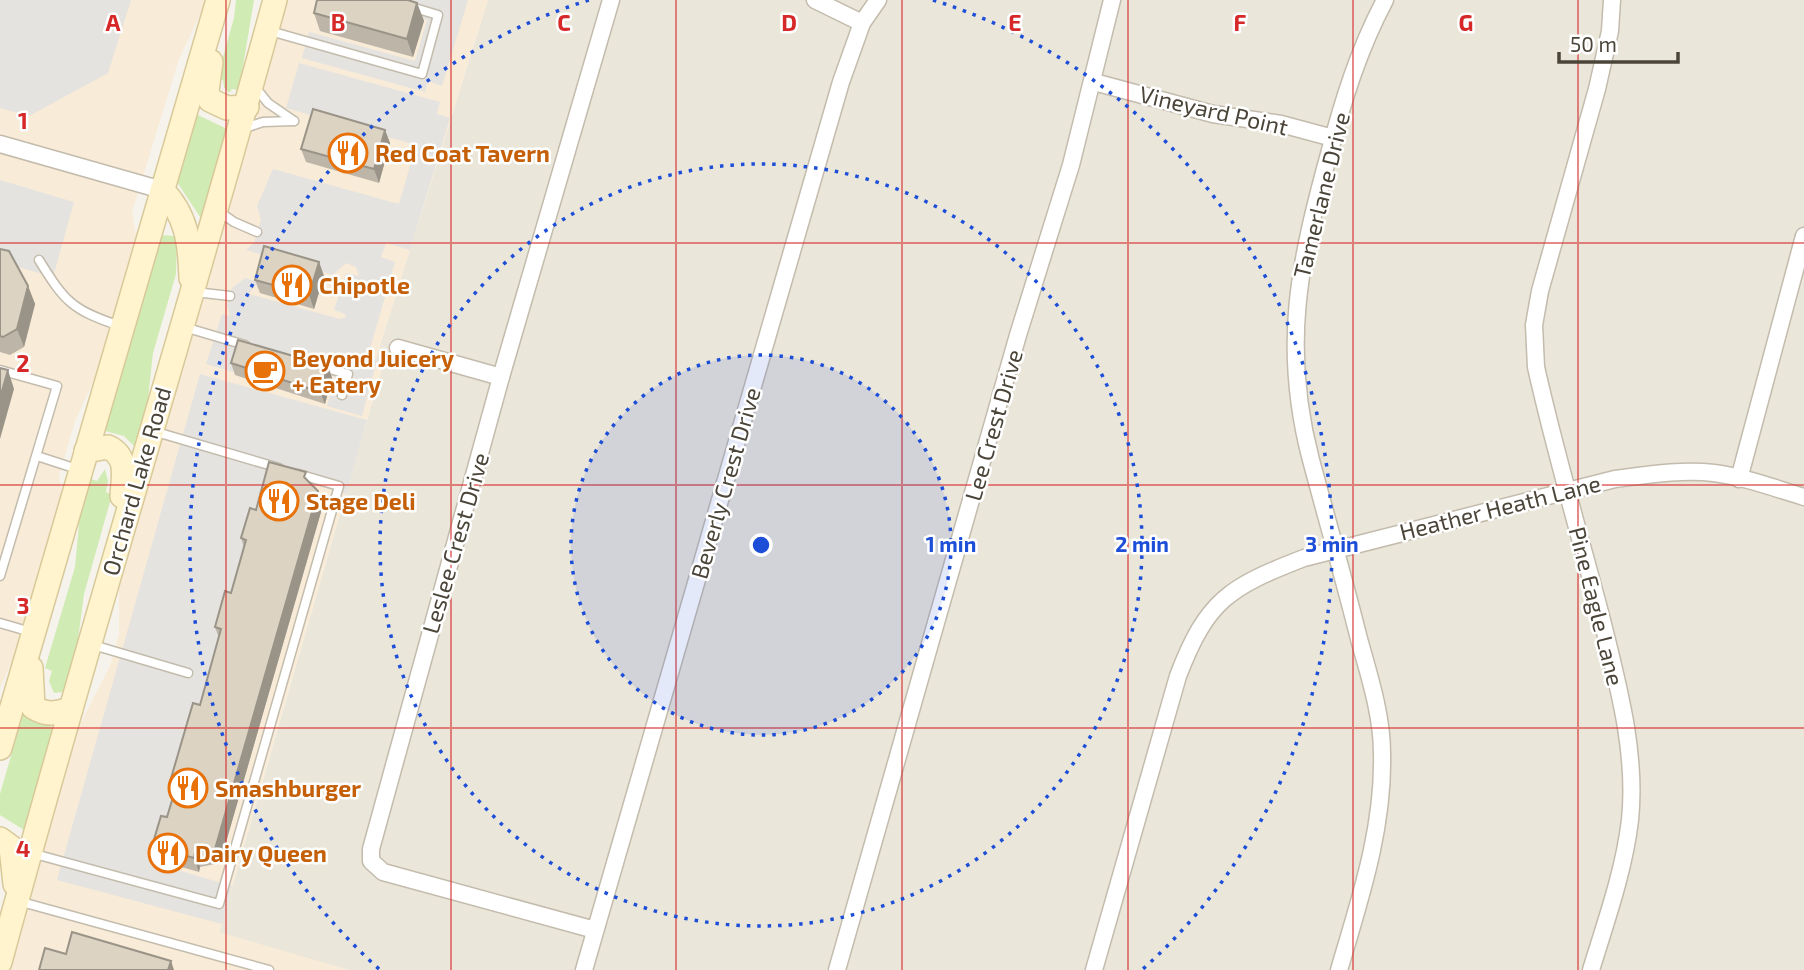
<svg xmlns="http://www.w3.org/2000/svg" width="1804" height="970" viewBox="0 0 1804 970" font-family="'Exo 2',sans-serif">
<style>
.residential{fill:#eae6da}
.commercial{fill:#f8ebd7}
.green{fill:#d1ebb4}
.parking{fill:#e5e3e0}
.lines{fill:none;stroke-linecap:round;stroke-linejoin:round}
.service-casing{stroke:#c3bcad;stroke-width:11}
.minor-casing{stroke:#c3bcad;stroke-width:19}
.secondary-casing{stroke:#d8c99a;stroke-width:26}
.service{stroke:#fff;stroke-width:8}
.minor{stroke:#fff;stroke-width:16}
.secondary{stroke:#fff4cd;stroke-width:23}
.wall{fill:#bdb5a8}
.shaded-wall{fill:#9a9488}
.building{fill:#dcd3c3;stroke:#9a9488;stroke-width:2}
.grid{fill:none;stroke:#d62828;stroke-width:2;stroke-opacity:0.55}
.ring{fill:none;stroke:#1d4ed8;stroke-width:3.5;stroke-dasharray:3.5 7}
.labels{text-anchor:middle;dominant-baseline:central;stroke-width:5;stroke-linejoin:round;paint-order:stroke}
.street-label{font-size:23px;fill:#4b4539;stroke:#fff}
.food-label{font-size:23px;font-weight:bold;fill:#c56008;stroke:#fff;text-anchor:start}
.grid-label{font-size:23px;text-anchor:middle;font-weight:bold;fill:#d62828;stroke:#fff;stroke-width:5;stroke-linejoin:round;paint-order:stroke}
.centre{fill:#1d4ed8;stroke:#fff;stroke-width:3.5}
.ring-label{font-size:21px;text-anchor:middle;font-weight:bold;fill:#1d4ed8;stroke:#fff;stroke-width:5;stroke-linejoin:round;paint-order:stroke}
</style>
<rect width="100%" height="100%" fill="#f6f3ec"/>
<path class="residential" d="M488,0H1804V970H349L219,933L383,365L375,362Z"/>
<g class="commercial">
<path d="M0,0H207L179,59L132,212L137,242L98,371L75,421L59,476L62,495L16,652L0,688Z"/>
<path d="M287,0H488L375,362L383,365L219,932L349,970H7L76,732L110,666L119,634V584Z"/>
</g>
<g class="green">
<path d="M236,0H254L239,90L232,89L229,93L224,87L223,80L217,78L234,18Z"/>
<path d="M196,114L227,129L202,220L177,182Z"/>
<path d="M161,235L174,236L177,240L176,274L153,353L147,408L135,447L124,436L105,431Z"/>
<path d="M105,469L108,481L106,492L112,495L84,594L77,647L64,692L54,693L49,681L52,671L45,668L75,567L80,513L91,479L97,481Z"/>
<path d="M23,714L54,728L24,830L0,815V794Z"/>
</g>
<g class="parking">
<path d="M0,0H131L108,73L29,116L0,108Z"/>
<path d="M354,0H468L442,86L428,81L425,92L302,58L309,32L415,61L427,20Z"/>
<path d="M299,63L440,102L437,114L450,118L410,250L386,243L381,257L395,262L368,356L377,360L362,416L327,406L335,377L240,350L233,372L206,364L222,314L230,316L227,304L232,288L245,278L258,282L249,294L340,319L346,317L345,314L334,310L346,273L359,276L356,267L346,263L333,275L246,250L254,243L261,220L257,206L273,169L399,204L416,145L286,108Z"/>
<path d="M0,180L74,202L53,277L0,262Z"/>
<path d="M200,374L367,420L346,494L266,471L154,863L232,886L222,924L57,880Z"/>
</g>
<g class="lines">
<defs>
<g id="service">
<path d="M270,31L422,74L438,15L388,0"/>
<path d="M255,87L268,103L294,121"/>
<path d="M242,129L263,122L294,121"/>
<path d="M217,210L234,222L257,232"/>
<path d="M39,260C65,302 72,310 120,326"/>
<path d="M195,292L230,296"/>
<path d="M184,327L245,345"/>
<path d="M318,366L348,374L342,395"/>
<path d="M0,370L57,386L0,576"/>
<path d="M153,431L279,468"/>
<path d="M37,456L80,470"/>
<path d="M0,623L31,632"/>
<path d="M93,645L188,673"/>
<path d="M31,853L219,904L339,486L298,474"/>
<path d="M18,901L269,970"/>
</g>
<g id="minor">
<path d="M815,0L862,23"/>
<path d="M1094,82L1213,114L1281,124L1333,138"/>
<path d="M0,144L162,190"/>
<path d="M398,348L501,377"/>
<path d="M1739,479L1804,236"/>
<path d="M595,930L383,872L371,861V849L501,377L611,0"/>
<path d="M584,970L841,82L862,23L878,0"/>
<path d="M837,970L1018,335L1071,165L1112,0"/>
<path d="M1094,970L1178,676C1207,600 1229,587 1304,558L1615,479C1646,475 1682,469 1714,473C1745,477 1774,488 1804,497"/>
<path d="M1339,970C1360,899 1384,828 1382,753C1382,715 1369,675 1359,639C1344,579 1327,520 1311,460C1281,347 1299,263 1329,154C1343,100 1359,49 1385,0"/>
<path d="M1591,970C1606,921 1624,871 1630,820C1637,753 1618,685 1602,620C1580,536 1555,452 1536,367L1534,325L1540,291L1597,89L1610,31L1612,0"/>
</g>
<g id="secondary">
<path d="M211,62L207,91L210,100L227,108L247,107"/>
<path d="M162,190C187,215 190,244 191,278"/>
<path d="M86,451L108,447C129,457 123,477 122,496"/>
<path d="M31,668L33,707C47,716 56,713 71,709"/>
<path d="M0,748L218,0"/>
<path d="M0,839L11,847L15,884"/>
<path d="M0,962C87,640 187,321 275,0"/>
</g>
</defs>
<use href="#service" class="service-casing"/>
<use href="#minor" class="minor-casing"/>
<use href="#secondary" class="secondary-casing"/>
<use href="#service" class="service"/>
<use href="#minor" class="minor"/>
<use href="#secondary" class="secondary"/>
</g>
<g class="wall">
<path d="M417,3L424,21L413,57L320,31L314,13Z"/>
<path d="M385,130L390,143L379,183L306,162L301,149Z"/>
<path d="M0,249L28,286L35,304L24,347L10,355L0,352Z"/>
<path d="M319,262L324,276L314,309L260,293L255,280Z"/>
<path d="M231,363L328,366L332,378L325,404L235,375Z"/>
<path d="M310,483L323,505L220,863L200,867L199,872L157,860L152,846L167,817L173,796L169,785L200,705L219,638L215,627L231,593L244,547L241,538L256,510Z"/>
</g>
<g class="shaded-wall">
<path d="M417,3L424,21L413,57L407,39Z"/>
<path d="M385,130L390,143L379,183L374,169Z"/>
<path d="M319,262L324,276L314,309L309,295Z"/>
<path d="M28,286L35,304L24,347L17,329Z"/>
<path d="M328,366L332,378L325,404L320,392Z"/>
<path d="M8,370L14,389L0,439V398Z"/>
<path d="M318,491L323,505L220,863L215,849Z"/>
<path d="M195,853L200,867L199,872L194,858Z"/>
<path d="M171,961L174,970H168Z"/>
</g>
<g class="building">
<path d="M317,0H408L417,3L407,39L314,13Z"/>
<path d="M313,109L385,130L374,169L301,149Z"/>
<path d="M264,246L319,262L309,295L255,280Z"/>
<path d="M0,249L9,251L28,286L17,329L3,337L0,336Z"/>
<path d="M238,340L328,366L320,392L231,363Z"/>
<path d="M0,368L8,370L0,398Z"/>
<path d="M269,462L306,472L304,477L318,491L215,849L195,853L194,858L152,846L161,816L167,817L176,787L169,785L193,703L200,705L221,629L215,627L225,591L231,593L246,540L241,538L250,508L256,510Z"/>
<path d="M72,932L171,961L168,970H39L45,948L66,954Z"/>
</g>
<path class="grid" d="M226,0V970M451,0V970M676,0V970M902,0V970M1128,0V970M1353,0V970M1578,0V970M0,243H1804M0,485H1804M0,728H1804"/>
<circle cx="761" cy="545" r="190" fill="#1d4ed8" fill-opacity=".12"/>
<g class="ring">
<circle cx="761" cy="545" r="190"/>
<circle cx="761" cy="545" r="381"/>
<path d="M379 969A571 571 0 0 1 589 0M933 0A571 571 0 0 1 1143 969"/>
</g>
<defs>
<symbol id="restaurant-ring" viewBox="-11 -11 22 22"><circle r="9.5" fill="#fff" stroke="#e8710a" stroke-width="1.5"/><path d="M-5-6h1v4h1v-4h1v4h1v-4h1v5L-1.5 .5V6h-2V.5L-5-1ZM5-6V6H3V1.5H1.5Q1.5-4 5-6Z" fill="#e8710a"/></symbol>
<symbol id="cafe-ring" viewBox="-11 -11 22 22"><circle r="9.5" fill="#fff" stroke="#e8710a" stroke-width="1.5"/><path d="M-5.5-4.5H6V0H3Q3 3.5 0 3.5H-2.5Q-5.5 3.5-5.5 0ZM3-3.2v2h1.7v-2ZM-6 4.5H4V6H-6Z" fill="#e8710a"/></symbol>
</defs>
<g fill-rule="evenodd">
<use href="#restaurant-ring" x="326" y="131" width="44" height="44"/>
<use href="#restaurant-ring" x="270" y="263" width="44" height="44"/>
<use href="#cafe-ring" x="243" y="349" width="44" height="44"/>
<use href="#restaurant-ring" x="257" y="479" width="44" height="44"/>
<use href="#restaurant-ring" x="166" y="766" width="44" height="44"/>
<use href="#restaurant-ring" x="146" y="831" width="44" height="44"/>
</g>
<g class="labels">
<g class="street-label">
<text transform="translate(1214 110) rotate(13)">Vineyard Point</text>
<text transform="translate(1321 195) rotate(-76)">Tamerlane Drive</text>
<text transform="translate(993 425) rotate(-74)">Lee Crest Drive</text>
<text transform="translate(136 481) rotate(-74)">Orchard Lake Road</text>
<text transform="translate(725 483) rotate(-74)">Beverly Crest Drive</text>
<text transform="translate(1500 507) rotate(-14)">Heather Heath Lane</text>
<text transform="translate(455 543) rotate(-74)">Leslee Crest Drive</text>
<text transform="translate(1597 606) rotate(76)">Pine Eagle Lane</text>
</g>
<g class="food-label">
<text x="375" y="153">Red Coat Tavern</text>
<text x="319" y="285">Chipotle</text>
<text x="292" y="358">Beyond Juicery<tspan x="292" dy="26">+ Eatery</tspan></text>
<text x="306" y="501">Stage Deli</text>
<text x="215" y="788">Smashburger</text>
<text x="195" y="853">Dairy Queen</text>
</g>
</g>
<g class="grid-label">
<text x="113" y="31">A</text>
<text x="338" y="31">B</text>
<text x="564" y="31">C</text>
<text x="789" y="31">D</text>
<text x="1015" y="31">E</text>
<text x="1240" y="31">F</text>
<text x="1466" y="31">G</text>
<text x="23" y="129">1</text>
<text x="23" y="372">2</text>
<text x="23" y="614">3</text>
<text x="23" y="857">4</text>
</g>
<circle cx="761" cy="545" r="10" class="centre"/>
<g class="ring-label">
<text x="951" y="552">1 min</text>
<text x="1142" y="552">2 min</text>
<text x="1332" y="552">3 min</text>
</g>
<path d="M1559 52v10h119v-10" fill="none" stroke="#4b4539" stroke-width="3.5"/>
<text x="1570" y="52" font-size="21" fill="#4b4539" stroke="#ffffff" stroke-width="5" paint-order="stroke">50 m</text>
</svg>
